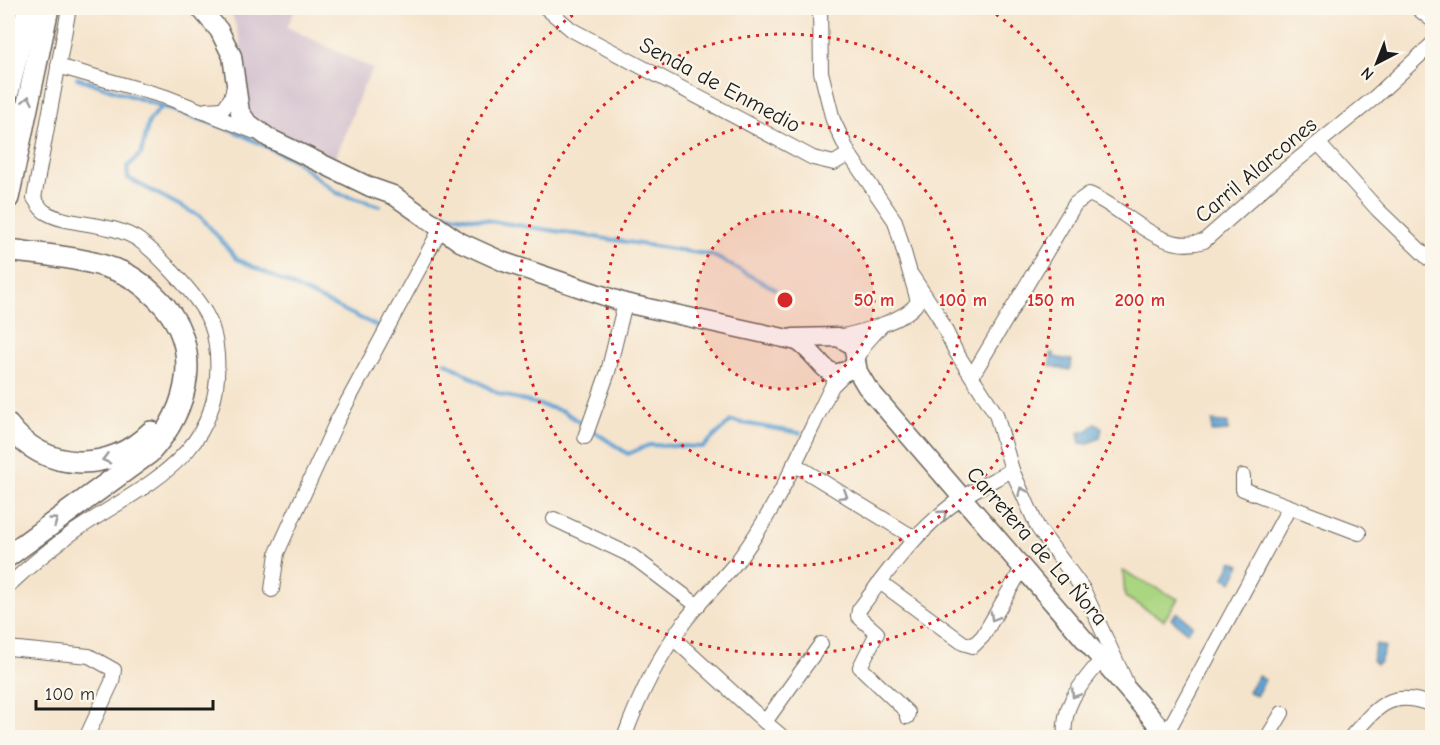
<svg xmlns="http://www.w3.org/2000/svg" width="1440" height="745" viewBox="0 0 1440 745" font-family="'Comic Neue',sans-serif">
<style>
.industrial{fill:#d1bdcc}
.green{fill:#aad681;stroke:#63794e;stroke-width:1.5}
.water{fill:#5fa2d3;stroke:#3e5f78;stroke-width:1.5}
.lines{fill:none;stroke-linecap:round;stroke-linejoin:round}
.stream{stroke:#5fa2d3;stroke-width:4}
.minor-casing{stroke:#68625a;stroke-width:16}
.major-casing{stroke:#68625a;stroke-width:21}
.highway-casing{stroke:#68625a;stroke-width:24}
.minor{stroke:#fff;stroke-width:14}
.major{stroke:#fff;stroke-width:18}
.highway{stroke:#fff;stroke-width:21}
.oneway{stroke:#999}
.ring{fill:none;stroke:#d62828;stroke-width:3;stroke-dasharray:3 6}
.labels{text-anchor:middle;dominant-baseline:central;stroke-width:4.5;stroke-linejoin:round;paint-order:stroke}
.street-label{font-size:22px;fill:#1c1c1c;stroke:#fbf7ec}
.centre{fill:#d62828;stroke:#fbf7ec;stroke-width:3}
.ring-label{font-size:18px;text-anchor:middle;font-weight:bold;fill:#d62828;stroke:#fbf7ec;stroke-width:4.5;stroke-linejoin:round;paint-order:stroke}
</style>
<rect width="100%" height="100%" fill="#fbf7ec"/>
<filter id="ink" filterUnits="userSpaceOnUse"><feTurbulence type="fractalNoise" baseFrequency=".0167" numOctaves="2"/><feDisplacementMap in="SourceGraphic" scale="12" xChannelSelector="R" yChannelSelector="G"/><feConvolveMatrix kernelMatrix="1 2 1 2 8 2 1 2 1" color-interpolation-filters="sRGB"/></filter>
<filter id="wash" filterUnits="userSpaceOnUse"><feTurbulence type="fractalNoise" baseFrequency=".008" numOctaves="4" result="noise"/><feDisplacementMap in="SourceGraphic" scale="24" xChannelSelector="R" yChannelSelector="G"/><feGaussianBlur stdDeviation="1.35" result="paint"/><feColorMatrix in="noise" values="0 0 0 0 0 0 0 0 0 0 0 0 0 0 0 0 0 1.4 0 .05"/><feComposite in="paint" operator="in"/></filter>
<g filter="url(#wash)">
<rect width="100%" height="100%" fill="#f5e4cc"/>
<path class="industrial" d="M230,8H296L287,27L373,69L363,87L334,162L248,113L240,39Z"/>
<path class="green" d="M1123,571L1178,599L1164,620L1125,597Z"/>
<g class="water">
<path d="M1051,353H1054V357L1072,360L1070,370L1050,366Z"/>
<path d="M1212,421L1228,423V431L1212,432Z"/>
<path d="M1096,423L1102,428L1100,437L1088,444L1080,443L1078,433L1088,430Z"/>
<path d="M1232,561L1240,565L1232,582L1224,578Z"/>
<path d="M1177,612L1193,625L1187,632L1171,619Z"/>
<path d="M1376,644L1385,647L1380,662L1376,664L1372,660Z"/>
<path d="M1258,676L1265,680L1256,696L1248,691Z"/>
</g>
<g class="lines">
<g class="stream">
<path d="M77,78L232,130L294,160L337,193L380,206"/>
<path d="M161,107L149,121L141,154L127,167L128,178L201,217L237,259L381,328"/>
<path d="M438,213L712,255L775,289"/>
<path d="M445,362L499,394L563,411L628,454L649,445L703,447L731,421L800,433"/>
</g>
</g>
</g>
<g filter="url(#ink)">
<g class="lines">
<defs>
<g id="minor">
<path d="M546,8L572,30L813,158L834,163L849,154"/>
<path d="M820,8L821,72L833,120L849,154L895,221L918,301C909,320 858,333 838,337"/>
<path d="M1417,8L1432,20"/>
<path d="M58,66L166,97L255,132"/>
<path d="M206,110L223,109L231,98L235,83"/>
<path d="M1319,144L1378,210L1429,259H1432"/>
<path d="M912,276L938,315L956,352L996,414L1012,470L1038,528L1083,589L1126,682"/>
<path d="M856,361L865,344L880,327"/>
<path d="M972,376L1075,204L1089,194C1127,209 1160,256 1204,241L1275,178L1374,98L1432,44"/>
<path d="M585,437L608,372L625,303"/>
<path d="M794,464L908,534L915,536L924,531"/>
<path d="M1243,476V489L1359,533"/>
<path d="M554,519L632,556L698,606"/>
<path d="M880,582L963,643L973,646L983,636L1023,567"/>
<path d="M8,586C29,566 51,548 75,531C144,484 224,457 217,355C216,341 214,328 207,316C197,296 158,254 140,241C113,221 68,227 45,212C40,209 37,202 34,198L69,8"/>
<path d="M272,590L277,553L336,423L441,228"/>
<path d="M673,638L765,722"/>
<path d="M8,648L89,656L114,670L112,682L86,738"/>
<path d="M907,717L908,713L860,667L877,633L858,616L859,610C889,569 920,526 963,497C979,487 996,479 1012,470"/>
<path d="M624,738C640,693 659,655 688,617C704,597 723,579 739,559C778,507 803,444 832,386L845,373"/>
<path d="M784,738L765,722L821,644"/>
<path d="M1065,738C1061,704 1083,682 1103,658"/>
<path d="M1164,738L1289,508"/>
<path d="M1267,738L1282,713"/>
<path d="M1350,738C1377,707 1390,688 1432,705"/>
</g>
<g id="major">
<path d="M200,8L219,30L232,56L240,112L247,122L269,138L370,187L393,195L460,242L504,262L625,303L797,341C813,350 821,369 834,374L850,370L856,361"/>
<path d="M793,338L838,337L853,345L858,372L867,387L1169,738"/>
</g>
<g id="highway">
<path d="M8,92L28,8"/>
<path d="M8,198L48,8"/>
<path d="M8,250C43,255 82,257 116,270C131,275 146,287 157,298C205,344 190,409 149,453L8,556"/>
<path d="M8,425C44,472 110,474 151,432"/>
</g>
</defs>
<use href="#minor" class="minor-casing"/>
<use href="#major" class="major-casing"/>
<use href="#highway" class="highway-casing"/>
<use href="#minor" class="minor"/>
<use href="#major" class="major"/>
<use href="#highway" class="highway"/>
</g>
<defs><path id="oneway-chevron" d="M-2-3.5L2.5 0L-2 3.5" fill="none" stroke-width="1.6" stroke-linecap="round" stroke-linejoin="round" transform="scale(1.5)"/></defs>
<g class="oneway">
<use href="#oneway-chevron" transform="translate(28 100) rotate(-78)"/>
<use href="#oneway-chevron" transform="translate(106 459) rotate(166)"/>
<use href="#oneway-chevron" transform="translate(1022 491) rotate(-114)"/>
<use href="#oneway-chevron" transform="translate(844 495) rotate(32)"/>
<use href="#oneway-chevron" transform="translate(943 514) rotate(-41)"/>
<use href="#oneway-chevron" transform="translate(54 521) rotate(-36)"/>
<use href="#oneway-chevron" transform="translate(994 617) rotate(120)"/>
<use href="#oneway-chevron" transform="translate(1075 694) rotate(123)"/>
</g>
</g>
<circle cx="785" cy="300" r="89" fill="#d62828" fill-opacity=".12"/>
<g class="ring">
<circle cx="785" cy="300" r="89"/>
<circle cx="785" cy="300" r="178"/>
<circle cx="785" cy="300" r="266"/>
<path d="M989 9A355 355 0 1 1 581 9"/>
</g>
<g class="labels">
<g class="street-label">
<text transform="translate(720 85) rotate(28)">Senda de Enmedio</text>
<text transform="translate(1256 170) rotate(-40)">Carril Alarcones</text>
<text transform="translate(1037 546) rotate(49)">Carretera de La Ñora</text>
</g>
</g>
<circle cx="785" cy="300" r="9" class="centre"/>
<g class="ring-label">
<text x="874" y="306">50 m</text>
<text x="963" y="306">100 m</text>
<text x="1051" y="306">150 m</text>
<text x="1140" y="306">200 m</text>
</g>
<rect width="1440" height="745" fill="none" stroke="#fbf7ec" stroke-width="30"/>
<g transform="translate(1377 63) rotate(222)" stroke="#fbf7ec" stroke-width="4.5" paint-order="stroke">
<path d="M0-4.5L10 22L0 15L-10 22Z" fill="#1c1c1c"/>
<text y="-9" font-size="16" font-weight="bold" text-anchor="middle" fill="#1c1c1c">N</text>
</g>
<path d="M36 700v9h177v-9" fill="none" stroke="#1c1c1c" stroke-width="3"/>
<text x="45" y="700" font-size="18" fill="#1c1c1c" stroke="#fbf7ec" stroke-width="4.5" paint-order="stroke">100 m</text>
</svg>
